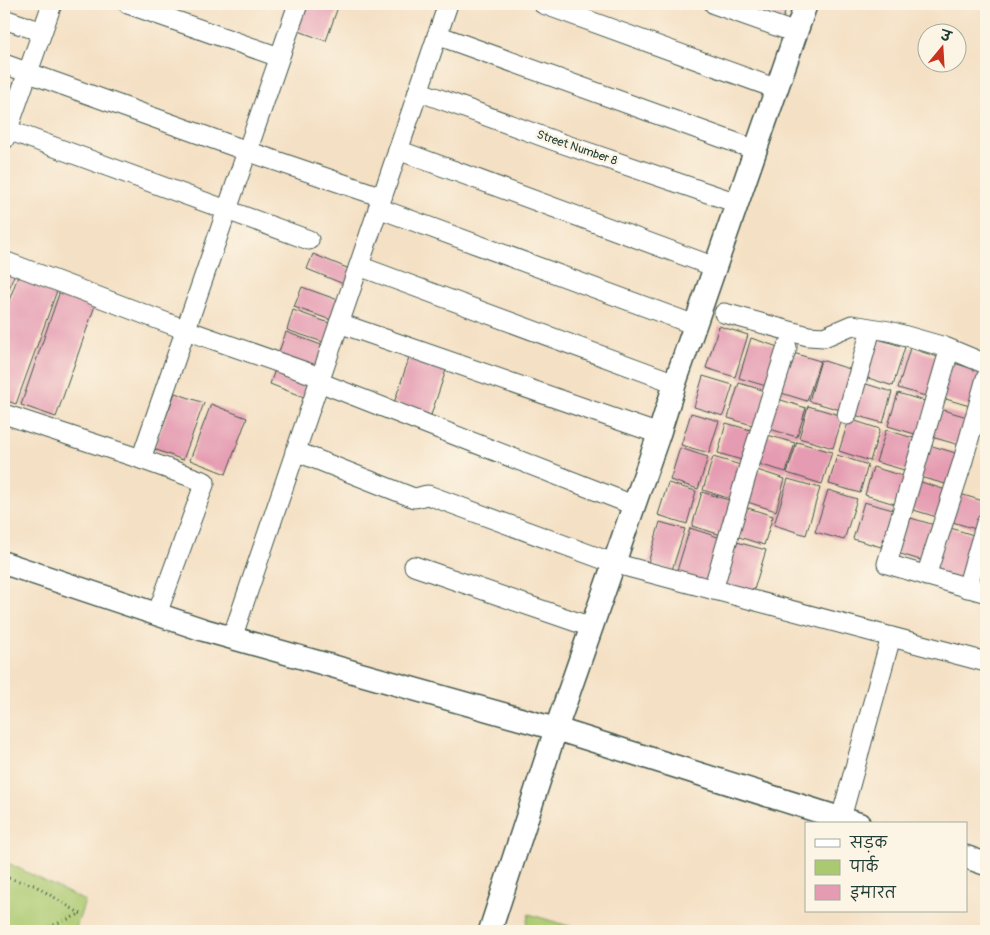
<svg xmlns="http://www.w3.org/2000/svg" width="990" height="935" viewBox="0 0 990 935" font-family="Pangolin,'Playpen Sans Deva',sans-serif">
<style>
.green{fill:#abc970;stroke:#658352}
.building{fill:#e59cb2}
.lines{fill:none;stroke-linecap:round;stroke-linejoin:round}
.minor-casing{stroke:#3f554a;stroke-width:21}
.tertiary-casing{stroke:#3f554a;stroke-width:25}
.path{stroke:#3f554a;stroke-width:3;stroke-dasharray:1 4;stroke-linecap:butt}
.minor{stroke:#fff;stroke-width:19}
.tertiary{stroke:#fff;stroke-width:22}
.labels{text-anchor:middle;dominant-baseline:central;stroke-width:5;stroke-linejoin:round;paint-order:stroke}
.street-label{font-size:12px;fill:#1f3d34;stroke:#fcf5e5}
</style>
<rect width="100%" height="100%" fill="#fcf5e5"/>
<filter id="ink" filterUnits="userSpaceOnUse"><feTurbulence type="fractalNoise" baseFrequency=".02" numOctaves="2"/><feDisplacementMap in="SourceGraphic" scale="10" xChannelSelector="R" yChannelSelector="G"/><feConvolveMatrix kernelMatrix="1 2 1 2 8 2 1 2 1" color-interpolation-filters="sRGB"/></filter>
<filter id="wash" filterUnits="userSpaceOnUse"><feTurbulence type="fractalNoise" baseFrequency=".0096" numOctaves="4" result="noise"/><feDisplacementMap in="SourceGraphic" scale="20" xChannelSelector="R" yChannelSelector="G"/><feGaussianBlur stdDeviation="1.12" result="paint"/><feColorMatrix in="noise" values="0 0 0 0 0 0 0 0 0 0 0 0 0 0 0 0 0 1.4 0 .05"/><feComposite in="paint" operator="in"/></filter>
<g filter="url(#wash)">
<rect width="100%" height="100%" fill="#f4e0c4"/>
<g class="green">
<path d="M4,861L85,901L75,931H4Z"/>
<path d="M529,914L585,931H586H524Z"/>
</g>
<g id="blocks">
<g class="building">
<path d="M305,4H339L326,41L296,30Z"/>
<path d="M761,4H788L783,18L759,10Z"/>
<path d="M313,254L352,270L346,285L307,269Z"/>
<path d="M4,266L16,270L4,302Z"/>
<path d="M20,271L59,285L16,404L4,400V314Z"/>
<path d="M62,285L98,297L56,417L21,405Z"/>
<path d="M302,287L341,301L334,321L294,307Z"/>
<path d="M293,310L332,324L326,343L287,330Z"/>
<path d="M719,326L748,335L735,377L706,368Z"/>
<path d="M286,332L324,346L314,374L276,360Z"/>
<path d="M751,338L778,347L766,386L739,378Z"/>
<path d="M874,338L905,347L893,386L862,376Z"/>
<path d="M910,348L941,358L929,397L898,388Z"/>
<path d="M411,352L448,364L431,415L394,403Z"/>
<path d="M790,352L820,361L807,401L778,392Z"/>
<path d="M821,360L856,371L844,411L809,401Z"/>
<path d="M950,362L984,372L973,407L939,397Z"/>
<path d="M277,364L314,378L306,398L270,384Z"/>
<path d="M703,376L733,385L723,416L694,407Z"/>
<path d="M860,382L892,392L883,423L851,414Z"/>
<path d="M739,383L769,392L759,427L728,418Z"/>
<path d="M175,393L204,403L183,460L154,449Z"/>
<path d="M898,393L928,402L918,435L888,426Z"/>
<path d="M775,398L806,408L797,437L766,428Z"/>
<path d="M211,404L247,418L226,474L190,460Z"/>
<path d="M808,406L843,416L833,448L799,438Z"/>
<path d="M936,408L971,418L963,446L928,436Z"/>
<path d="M691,413L719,421L709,453L681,445Z"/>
<path d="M849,419L880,429L870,461L839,451Z"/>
<path d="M726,423L754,431L745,461L718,453Z"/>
<path d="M886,430L917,439L908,471L876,462Z"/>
<path d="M764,434L795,443L786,472L755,463Z"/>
<path d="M797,442L832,452L822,484L787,473Z"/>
<path d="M926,444L959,454L949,485L916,476Z"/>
<path d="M680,448L708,457L698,489L670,480Z"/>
<path d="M837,455L868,465L860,493L829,484Z"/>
<path d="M713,457L744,466L734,500L703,490Z"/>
<path d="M873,467L906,477L898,505L865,495Z"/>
<path d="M754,469L785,479L776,511L744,501Z"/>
<path d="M788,479L820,488L806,535L774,525Z"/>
<path d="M915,480L949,491L940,518L907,508Z"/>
<path d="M668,483L696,491L687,524L658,515Z"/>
<path d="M828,490L857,499L844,540L815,532Z"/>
<path d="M702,492L735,502L725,536L692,526Z"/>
<path d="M957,493L986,502V507L979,530L949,521Z"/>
<path d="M864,502L893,510L881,547L853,539Z"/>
<path d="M742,506L773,516L764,545L733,535Z"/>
<path d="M904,516L938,526L927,562L894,552Z"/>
<path d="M660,522L685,529L672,570L648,563Z"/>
<path d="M947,527L977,536L964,582L933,572Z"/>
<path d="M690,528L721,538L708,584L676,574Z"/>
<path d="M733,541L766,550L753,593L720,583Z"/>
</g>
</g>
</g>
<g filter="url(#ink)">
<use href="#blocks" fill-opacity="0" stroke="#3f554a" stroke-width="1"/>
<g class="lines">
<defs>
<g id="minor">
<path d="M128,4L279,57"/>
<path d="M543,4L777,89"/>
<path d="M714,4L796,33"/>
<path d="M4,19L42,32"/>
<path d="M437,35L756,150"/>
<path d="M4,64L247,151L382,197"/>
<path d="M418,91L555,141L737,203"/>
<path d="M8,130L309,240"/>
<path d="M4,140L52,4"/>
<path d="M398,150L715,267"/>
<path d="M378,208L695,325"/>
<path d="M4,261L186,330L320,377"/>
<path d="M359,266L675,383"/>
<path d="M724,313L808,336L824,337L852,325L889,331L945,347L986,364"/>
<path d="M339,323L659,434"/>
<path d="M947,358L887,564L986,593"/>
<path d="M319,382L633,505"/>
<path d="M4,414L141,459L205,482L157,614"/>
<path d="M847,415L871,329"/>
<path d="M295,451L414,498C419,498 423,495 428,495L613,563L986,662"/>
<path d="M141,459L298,4"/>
<path d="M414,566L591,627"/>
<path d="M926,576L962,464L986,378"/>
<path d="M967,588L986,523"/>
<path d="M713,590L749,466L787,347"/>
<path d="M232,638L448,4"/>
<path d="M841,818L891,637"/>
</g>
<g id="tertiary">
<path d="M4,563L204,630L556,729L859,824"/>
<path d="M966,857L986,864"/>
<path d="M490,931L556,729L659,434L675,383L806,4"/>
</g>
</defs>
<use href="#minor" class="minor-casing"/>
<use href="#tertiary" class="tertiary-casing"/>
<g class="path">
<path d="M4,877L34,885L81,914"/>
<path d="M40,931L80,914"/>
</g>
<use href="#minor" class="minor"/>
<use href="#tertiary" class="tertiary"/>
</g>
</g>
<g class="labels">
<g class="street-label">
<text transform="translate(577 148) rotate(19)">Street Number 8</text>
</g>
</g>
<rect width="990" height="935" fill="none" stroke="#fcf5e5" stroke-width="20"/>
<rect x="805" y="822" width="162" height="90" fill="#fcf5e5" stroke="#a4ab9e"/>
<rect x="815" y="839" width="25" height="8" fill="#ffffff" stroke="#a4ab9e"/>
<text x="850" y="848" font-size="15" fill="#1f3d34">सड़क</text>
<rect x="815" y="860" width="25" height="15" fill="#abc970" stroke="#a4ab9e"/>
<text x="850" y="872" font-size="15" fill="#1f3d34">पार्क</text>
<rect x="815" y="885" width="25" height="15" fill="#e59cb2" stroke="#a4ab9e"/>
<text x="850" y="898" font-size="15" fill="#1f3d34">इमारत</text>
<g transform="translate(942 48) rotate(18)"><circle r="24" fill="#fcf5e5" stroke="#a4ab9e"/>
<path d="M0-4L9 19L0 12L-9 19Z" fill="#c8321e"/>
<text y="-8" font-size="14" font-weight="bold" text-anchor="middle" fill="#1f3d34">उ</text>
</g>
</svg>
